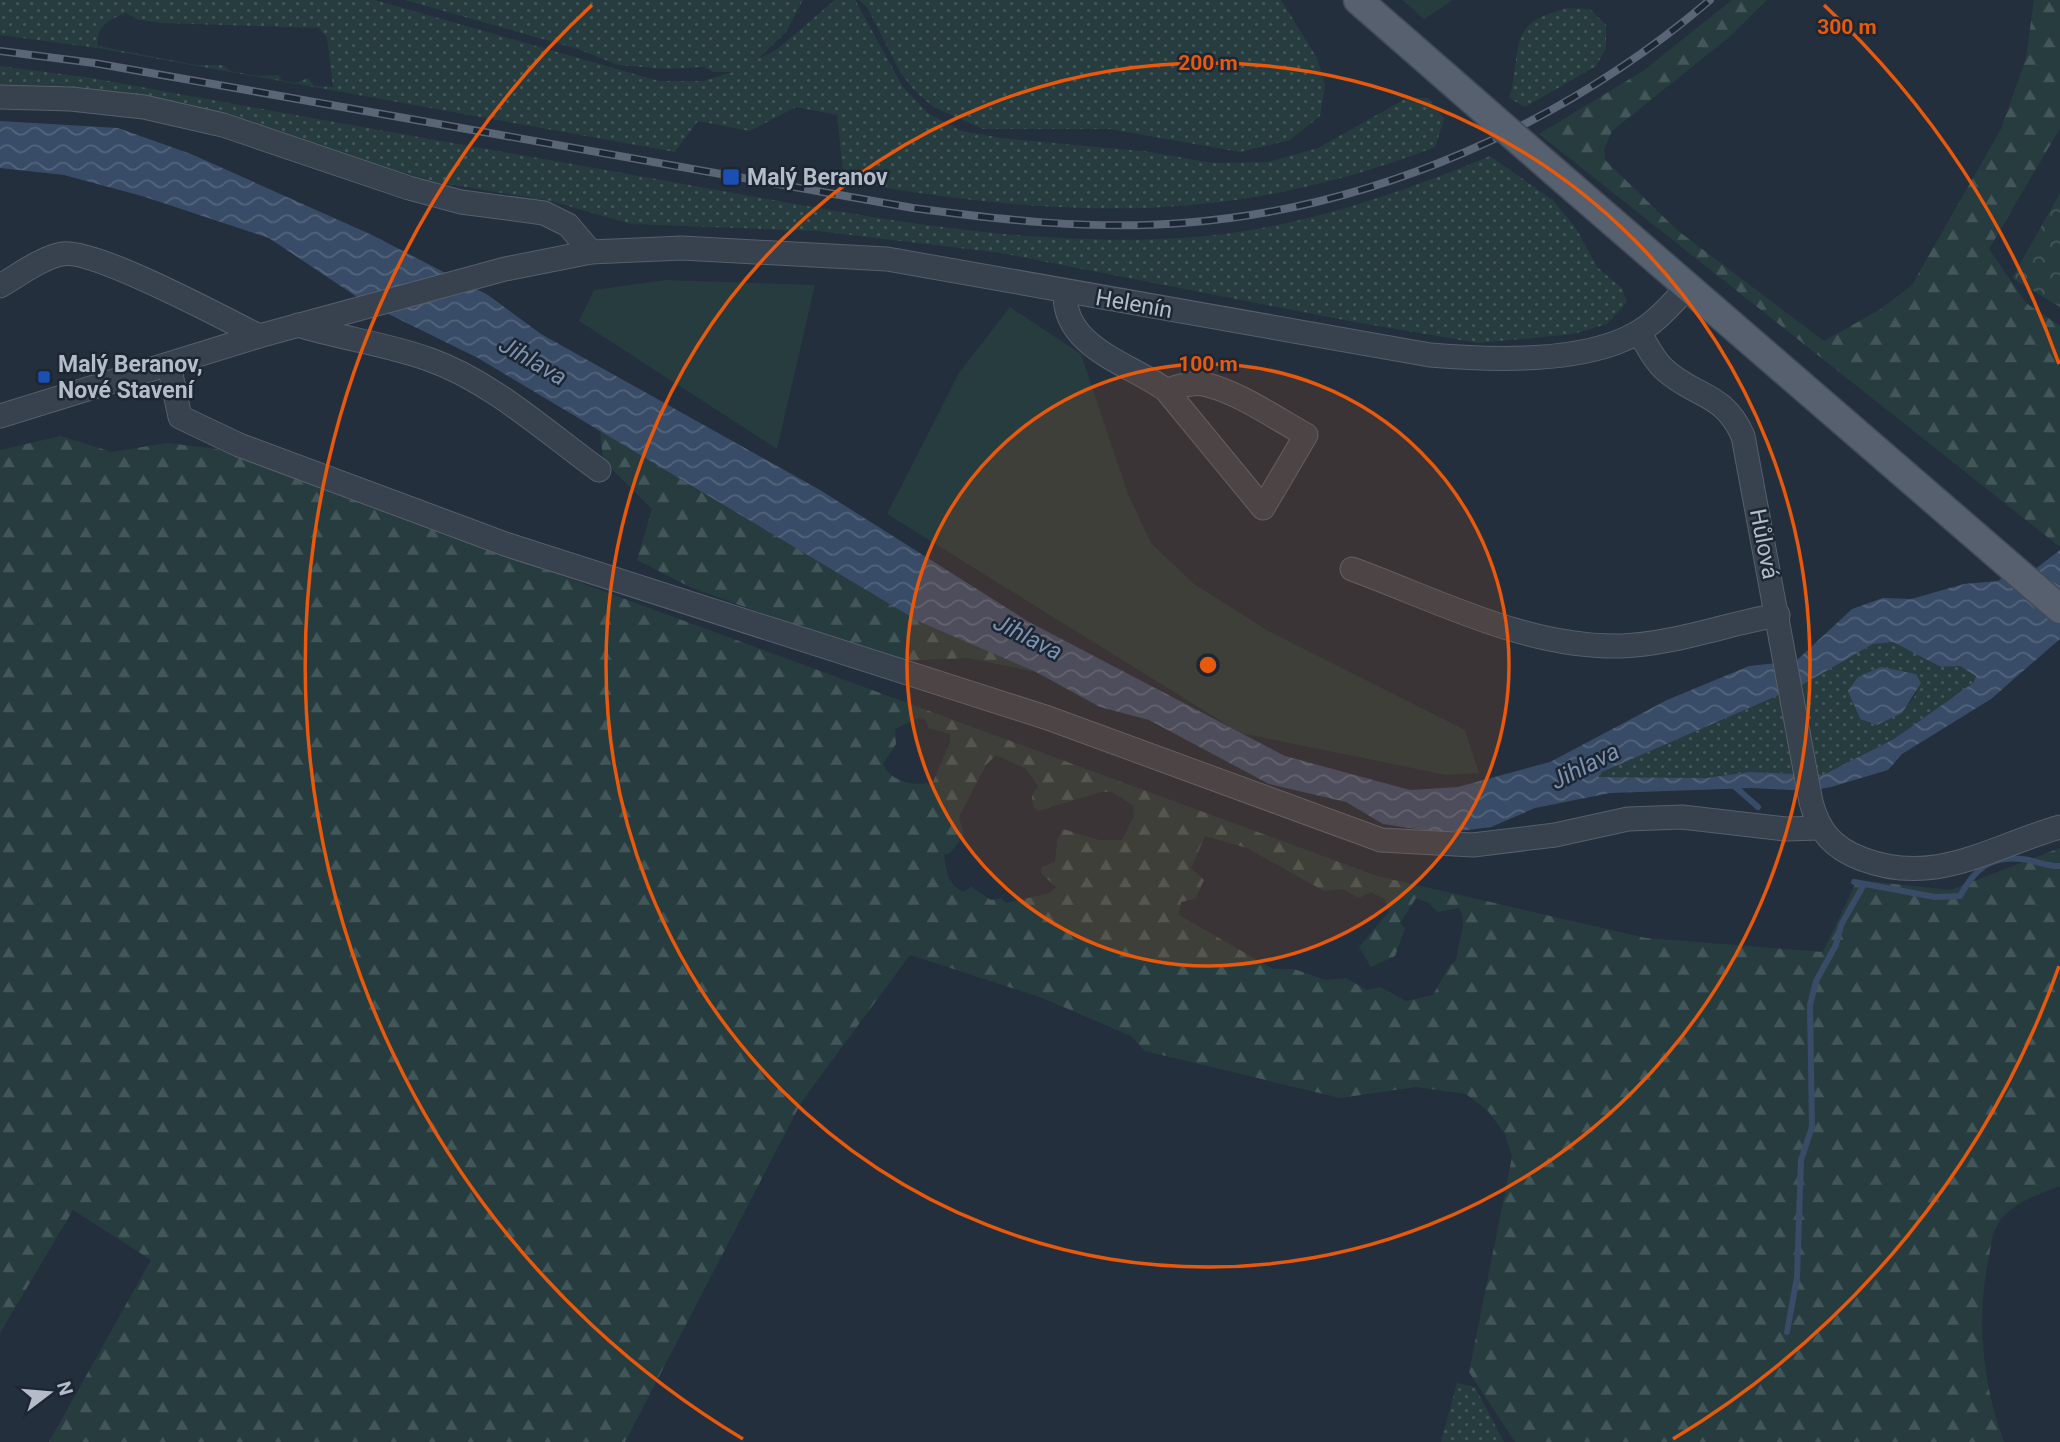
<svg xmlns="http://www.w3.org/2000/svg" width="2060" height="1442" viewBox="0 0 2060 1442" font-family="Roboto,sans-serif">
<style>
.grass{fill:url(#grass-dots);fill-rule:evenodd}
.forest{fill:url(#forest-firs);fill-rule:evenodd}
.park{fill:url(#park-crowns)}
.garden{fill:#263c3f}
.water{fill:url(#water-waves);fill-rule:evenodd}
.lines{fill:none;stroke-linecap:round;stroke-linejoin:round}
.stream{stroke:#394c67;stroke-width:6}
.minor-casing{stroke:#565f6c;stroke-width:25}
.major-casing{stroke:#414a57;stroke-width:31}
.minor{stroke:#38414e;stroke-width:23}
.major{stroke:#56606e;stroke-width:28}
.rail-casing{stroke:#5a6575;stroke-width:8}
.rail{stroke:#1d2633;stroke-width:5;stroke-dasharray:16;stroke-linecap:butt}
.major-bridge-casing{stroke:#414a57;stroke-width:31;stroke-linecap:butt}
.major-bridge{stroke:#56606e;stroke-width:28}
.ring{fill:none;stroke:#e8590c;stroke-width:3.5}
.transit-dot{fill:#1a4fb4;stroke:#1d2633;stroke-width:2.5}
.labels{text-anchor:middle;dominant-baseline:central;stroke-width:5;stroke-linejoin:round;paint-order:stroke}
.poi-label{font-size:23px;font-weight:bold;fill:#b4bcc9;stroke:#1d2633;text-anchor:start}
.street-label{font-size:23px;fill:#b4bcc9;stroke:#1d2633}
.water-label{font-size:24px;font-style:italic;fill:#7c92b1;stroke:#1d2633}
.centre{fill:#e8590c;stroke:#1d2633;stroke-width:3.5}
.ring-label{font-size:21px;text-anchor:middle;font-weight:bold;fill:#e8590c;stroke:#1d2633;stroke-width:5;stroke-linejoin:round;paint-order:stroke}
</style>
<defs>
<pattern id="grass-dots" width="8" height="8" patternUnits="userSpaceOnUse" patternTransform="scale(1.75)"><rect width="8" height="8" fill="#263c3f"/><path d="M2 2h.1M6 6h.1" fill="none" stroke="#435659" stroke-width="1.8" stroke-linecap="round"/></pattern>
<pattern id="forest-firs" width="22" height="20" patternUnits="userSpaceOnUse" patternTransform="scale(1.75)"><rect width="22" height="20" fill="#263c3f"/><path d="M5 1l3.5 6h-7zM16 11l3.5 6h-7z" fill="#435659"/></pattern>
<pattern id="park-crowns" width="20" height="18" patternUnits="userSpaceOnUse" patternTransform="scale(1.75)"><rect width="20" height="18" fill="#263c3f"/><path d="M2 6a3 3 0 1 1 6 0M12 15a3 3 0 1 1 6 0" fill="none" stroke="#435659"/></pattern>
<pattern id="water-waves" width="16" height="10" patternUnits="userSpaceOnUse" patternTransform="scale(1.75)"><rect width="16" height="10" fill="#394c67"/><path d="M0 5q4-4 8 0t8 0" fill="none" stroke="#53647b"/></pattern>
</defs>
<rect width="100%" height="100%" fill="#242f3e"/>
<g class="grass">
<path d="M0,0H375L659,81H703L733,72H714L703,67L666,69L618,65L578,49L405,0H803L786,32L758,59L776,50L835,0H855L903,87L929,114L962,131L1001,138L1151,152L1212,163L1268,162L1318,148L1407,98H1428L1444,119L1435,147C1228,227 1058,218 844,181L837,115L796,107L750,131L698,121L675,152L97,48L0,35ZM126,13L136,19L160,23L319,28L327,38L333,87L314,86L308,78L295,83L281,80L279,75L258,76L230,71L223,65H196L98,46C95,26 110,19 126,13Z"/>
<path d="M859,0H1281L1317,58L1325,85L1320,116L1290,140L1240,152L1110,129H983L932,106L914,90L900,72L867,7Z"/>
<path d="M1566,8L1590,9L1606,25V48L1596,66L1525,107L1509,98C1518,75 1512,40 1530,24C1539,16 1555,12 1566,8Z"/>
<path d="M0,66L92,78C289,114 486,149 684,184C848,213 1013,248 1181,238C1288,232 1391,197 1490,156L1554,201L1577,230L1597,267L1622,288L1627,302L1607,324L1573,334L1478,343L1349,321L1001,253L817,231L631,224L551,201L435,182L245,126L0,91Z"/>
<path d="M1893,642L1941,667L1960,666L1976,676L1973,683L1894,739L1823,775L1750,772L1711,778L1598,777L1602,772L1802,685L1873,644ZM1902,672L1916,674C1927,699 1895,716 1877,725L1860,719L1852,702Z"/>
<path d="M1457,1383L1475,1387L1504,1442H1441Z"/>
</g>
<g class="forest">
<path d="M1732,0H1767L1728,38L1612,131L1604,149L1605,160L1677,230L1824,341L1881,309L1912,285L2001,129L2026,58L2034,0H2060V128L1989,249L2026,303L2060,326V547L1539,134L1643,71Z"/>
<path d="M600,431L918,621L1036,672L968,658L896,661L692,588L637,560L652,509L603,460Z"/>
<path d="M61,436L112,452L167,443L217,449L1377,876L1646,938L1823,952L1857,880L1950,890L2060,848V1186C2037,1195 2005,1205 1995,1230C1991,1238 1991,1248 1989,1256C1976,1318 1982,1383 2004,1442H1515L1469,1372L1512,1157L1505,1134L1488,1111L1466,1094L1416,1087L1340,1098L1145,1051L1131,1036L1040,997L910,955L802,1101L625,1442H49L151,1260L73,1210L0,1333V450ZM918,718L925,719L929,728L950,734V742L933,782C916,787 890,782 883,764L896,744L895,729ZM996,755L1026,769L1038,786L1032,796L1033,806L1038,811L1100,792H1111L1133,805L1134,816L1122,840H1099L1063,829L1057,840L1055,862L1042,867L1041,873L1056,887L1050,893L1006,903L1001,898L991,900L971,887L963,892C947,884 946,870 944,854L950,853L964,835L959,817L986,765ZM1205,836L1247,848L1324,891L1342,889L1359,898L1371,892L1385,899L1389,912L1359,947L1371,967L1395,956L1405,928L1400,923L1416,898L1427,902L1438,912L1459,908C1469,923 1457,943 1456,961L1450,965L1433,995L1406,1001L1380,987L1367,990L1346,978L1325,980L1294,969H1273L1179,915L1181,902L1195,899L1204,880L1191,868Z"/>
</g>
<path class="park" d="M2060,193V307L2012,278Z"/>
<g class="garden">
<path d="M1402,0H1453L1424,19Z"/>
<path d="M665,280L815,285L777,449L579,321L594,290Z"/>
<path d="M1010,307L1081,354L1128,494L1151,543L1194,584L1270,632L1465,730L1479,773L1446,775L1240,733L887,514L959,373Z"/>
</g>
<g class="water">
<path d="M0,121L118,128L191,154L372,235L488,295L541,334L820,490L1029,622L1285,756L1410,790L1458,787L1550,762L1667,700L1720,678L1749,666L1796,661L1852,609L1883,598L1911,599L1964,584L1998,581L2015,570H2034L2060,550V639L1991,699L1902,754L1888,770L1831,787L1809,791L1752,788L1610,793L1535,808L1491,827L1443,833L1383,824L1346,802L1269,784L1149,720L1100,707L1036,672L918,621L478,358L366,303L269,238L142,196L64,175L0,168ZM1893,642L1941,667L1960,666L1976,676L1973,683L1894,739L1823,775L1750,772L1707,778L1598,777L1602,772L1802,685L1873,644Z"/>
<path d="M1881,667L1916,674L1921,683L1902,713L1877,725L1860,719L1848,691L1858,677Z"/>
</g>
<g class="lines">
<g class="stream">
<path d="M1733,785L1758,807"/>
<path d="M1854,882L1935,897L1960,896C1974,870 1990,855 2022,859C2035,860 2047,867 2060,866"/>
<path d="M1787,1332L1797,1277L1801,1160L1812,1127L1810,1005L1816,981L1836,945L1841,925L1863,886"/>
</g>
<defs>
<g id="minor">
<path d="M0,97L71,99L144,107L223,125L409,188L461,202L544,213L568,225L591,252"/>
<path d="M0,286C19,275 41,258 62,254C94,248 225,319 259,336"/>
<path d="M1065,292C1063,348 1129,363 1166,390L1263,508L1306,435C1277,419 1235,390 1203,384C1191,382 1178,387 1166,390"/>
<path d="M298,325C340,338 386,344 428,359C491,381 545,431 599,470"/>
<path d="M1639,332C1647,345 1653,359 1664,369C1695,398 1723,391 1743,436L1811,802C1819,832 1833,848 1862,859C1936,887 1990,847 2060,827"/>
<path d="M169,365L180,417L239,445L508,545L1048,718L1381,840L1473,845L1555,835L1628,819L1682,817L1786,829L1820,828"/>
<path d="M0,416L259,336L505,269L591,252L682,248L887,259L1430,355C1491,360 1583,364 1637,333C1657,322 1673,302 1689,286"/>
<path d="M1352,569C1439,601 1527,648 1621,646C1674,644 1726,624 1778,615"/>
</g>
<g id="major">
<path d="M1358,0L1469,97"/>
<path d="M1555,172L2060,609"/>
</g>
</defs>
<use href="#minor" class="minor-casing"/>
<use href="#major" class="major-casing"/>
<use href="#minor" class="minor"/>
<use href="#major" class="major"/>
<defs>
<path id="rail" d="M0,51L94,63L913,208C1002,220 1092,230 1182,223C1374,209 1565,124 1710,0"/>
</defs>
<use href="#rail" class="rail-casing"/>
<use href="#rail" class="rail"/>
<defs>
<path id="major-bridge" d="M1469,97L1555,172"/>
</defs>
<use href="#major-bridge" class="major-bridge-casing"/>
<use href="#major-bridge" class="major-bridge"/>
</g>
<circle cx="1208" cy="665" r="301" fill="#e8590c" fill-opacity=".12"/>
<g class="ring">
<circle cx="1208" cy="665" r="301"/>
<circle cx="1208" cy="665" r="602"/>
<path d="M2059 966A903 903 0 0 1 1673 1439M743 1439A903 903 0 0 1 592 5M1824 5A903 903 0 0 1 2059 364"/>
</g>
<g class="transit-dot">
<rect x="722" y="168" width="18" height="18" rx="3.5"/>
<rect x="37" y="370" width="14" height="14" rx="3.5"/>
</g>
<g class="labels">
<g class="poi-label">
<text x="747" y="177">Malý Beranov</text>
<text x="58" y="364">Malý Beranov,<tspan x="58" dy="26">Nové Stavení</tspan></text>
</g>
<g class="street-label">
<text transform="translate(1134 304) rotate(10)">Helenín</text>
<text transform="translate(1764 544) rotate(79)">Hůlová</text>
</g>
<g class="water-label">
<text transform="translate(533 361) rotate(30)">Jihlava</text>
<text transform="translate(1028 637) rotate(27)">Jihlava</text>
<text transform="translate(1585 766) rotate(-27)">Jihlava</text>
</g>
</g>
<circle cx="1208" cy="665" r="10" class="centre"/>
<g class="ring-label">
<text x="1847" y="34">300 m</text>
<text x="1208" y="70">200 m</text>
<text x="1208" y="371">100 m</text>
</g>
<g transform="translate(49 1393) rotate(74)" stroke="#1d2633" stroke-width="5" paint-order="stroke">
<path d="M0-5L12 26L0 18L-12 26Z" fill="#b4bcc9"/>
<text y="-10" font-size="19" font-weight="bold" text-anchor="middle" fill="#b4bcc9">N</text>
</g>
</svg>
